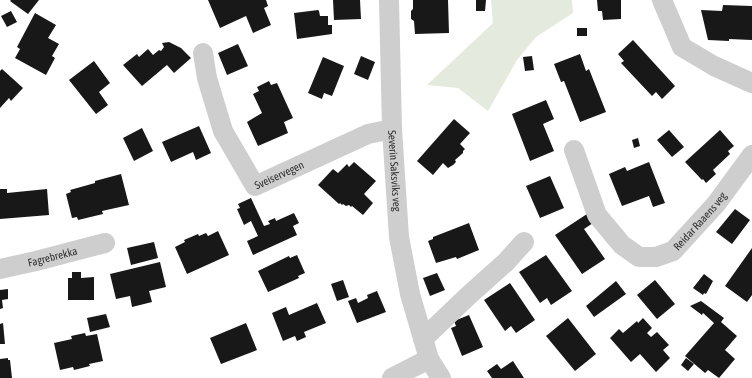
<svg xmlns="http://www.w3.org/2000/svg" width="752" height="378" viewBox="0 0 752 378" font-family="'Asap Condensed',sans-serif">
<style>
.green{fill:#e4eade}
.building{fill:#181818}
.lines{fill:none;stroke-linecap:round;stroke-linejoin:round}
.minor{stroke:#cecece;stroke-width:20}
.labels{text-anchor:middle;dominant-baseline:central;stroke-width:4;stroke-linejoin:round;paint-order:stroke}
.street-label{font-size:11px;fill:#313131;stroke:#fff}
</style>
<rect width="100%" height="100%" fill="#fff"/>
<path class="green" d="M491,0H572L573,13L536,37L517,60L488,111L458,88L427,85L493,23Z"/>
<g class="building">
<path d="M11,0H39L28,14L10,1Z"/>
<path d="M208,0H266L268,6L264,8L271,25L253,33L246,16L220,28Z"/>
<path d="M333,0H360L361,19L334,20Z"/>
<path d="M413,0H448L449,33L415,34L414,21L411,19V11L413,9Z"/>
<path d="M476,0H486L485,11H476Z"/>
<path d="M597,0H621V19L603,20L602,11H598Z"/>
<path d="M723,5L752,6V40L729,39V41L708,40L701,10L722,11Z"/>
<path d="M318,10L319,11L320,16H328V25H332V34L297,39L294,13Z"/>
<path d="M11,11L17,22L7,27L1,16Z"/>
<path d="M35,13L56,25L48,38L59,44L52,56L55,58L46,75L15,58L20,49L17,47Z"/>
<rect x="577" y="28" width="10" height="8"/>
<path d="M633,40L675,86L662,99L656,92L652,96L621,63L624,61L618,54Z"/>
<path d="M169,42L181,48L191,58L174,73L167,65L142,86L123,65L137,54L139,57L148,49L153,55L159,50L161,51L164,47L162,43Z"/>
<path d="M238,44L248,66L227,75L218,53Z"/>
<path d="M580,54L586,71L589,69L606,112L580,122L564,81L561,82L554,64Z"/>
<path d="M361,56L375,62L368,80L354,74Z"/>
<path d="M532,56L534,70L525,71L523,57Z"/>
<path d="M323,57L344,66L332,96L324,93L322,99L308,93Z"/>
<path d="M94,61L110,83L99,92L108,105L96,114L69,80Z"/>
<path d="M2,69L23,88L11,101L9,98L0,108V71Z"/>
<path d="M269,81L271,85L277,83L293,118L284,122L288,133L258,146L247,122L262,113L253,94L259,91L257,87Z"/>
<path d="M546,100L554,119L543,124L554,151L530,161L512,114Z"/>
<path d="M454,119L470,133L460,144L465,149L463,151V153L455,160L456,162L453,165L448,168L443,163L433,175L417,161Z"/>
<path d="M199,126L211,153L196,160L193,152L171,162L162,142Z"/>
<path d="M142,128L153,151L134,161L123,138Z"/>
<path d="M669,130L684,147L672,157L657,140Z"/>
<path d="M720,130L734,146L728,151L730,154L713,170L716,174L706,183L703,179L702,180L685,162Z"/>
<path d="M638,138L640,146L634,148L632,140Z"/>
<path d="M354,162L376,181L364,194L373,203L363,215L352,206L351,207L349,205L346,206L343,204L342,205L340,203L339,204L318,185L333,169L338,173L347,164L349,167Z"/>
<path d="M649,162L665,203L653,207L649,196L622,206L609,174L625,167L627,171Z"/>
<path d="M121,174L129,205L102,211L103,214L78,220L77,217L72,218L66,194L71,192L70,190L95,183V181Z"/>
<path d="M550,176L564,208L540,218L526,186Z"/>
<path d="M0,189H7V193L47,189L49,215L0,219Z"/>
<path d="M251,198L264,226L270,224L268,221L275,218L276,221L294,213L299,223L293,226L297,235L253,255L247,241L258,236L251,221L244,225L237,209L240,208L238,204Z"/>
<path d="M735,209L750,220L732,244L716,232Z"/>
<path d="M587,214L593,223L584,229L605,259L582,274L555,235Z"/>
<path d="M469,223L479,250L457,259L456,257L436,263L428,241L433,239V237Z"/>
<path d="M218,231L229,255L187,274L175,247L185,242L184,240L198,234L199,236L206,233L208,236Z"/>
<path d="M154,242L158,258L131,265L127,248Z"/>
<path d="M752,248V295L747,302L725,286Z"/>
<path d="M297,255L305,273L298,276L299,278L268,292L258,271L289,256L290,258Z"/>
<path d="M546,255L572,291L551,305L547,298L540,303L519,272Z"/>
<path d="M160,262L166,287L149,291L152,302L132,307L130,296L116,299L110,274Z"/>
<path d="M72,272H81V278L94,277V300H68V278H72Z"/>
<path d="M437,273L445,290L430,296L423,278Z"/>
<path d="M704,274L713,281L706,294L704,293L703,295L693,288Z"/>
<path d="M343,280L349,297L337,301L331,284Z"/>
<path d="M655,280L675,304L657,319L637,295Z"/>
<path d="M616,281L626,294L594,317L586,306Z"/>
<path d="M510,283L535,320L516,333L511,326L505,331L484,300Z"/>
<path d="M8,289V299L2,300L3,308L0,309V290Z"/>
<path d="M377,291L386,312L357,323L348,301L356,298L358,303L368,298L367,295Z"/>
<path d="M701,301L724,318L721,322L737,336L725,350L735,359L719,378L708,370L705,373L685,356L714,323L703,313L702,315L690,306Z"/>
<path d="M317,303L326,323L304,332L306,337L297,341L295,336L283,341L272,313L286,307L289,315Z"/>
<path d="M106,314L110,327L90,332L87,318Z"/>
<path d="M469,315L483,347L462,356L451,328L456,326L454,321Z"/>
<path d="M568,318L596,354L575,371L546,336Z"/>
<path d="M643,318L652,328L647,333L651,337L657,332L669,345L663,350L670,358L656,372L640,354L631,362L610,338L619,329L623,333L637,321L638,323Z"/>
<path d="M3,323L5,344H0V324Z"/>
<path d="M246,323L257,350L221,364L210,338Z"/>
<path d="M85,333L86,336L97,334L103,361L89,364L90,366L74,370L73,367L60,370L54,343L72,339L71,336Z"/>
<path d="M8,358V360H10L12,378H0V359Z"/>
<path d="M686,358L694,364L688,371L681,365Z"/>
<path d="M513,361L524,378H492L487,371L497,364L501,369Z"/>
</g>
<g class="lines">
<g class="minor">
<path id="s1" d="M389,0L392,129L399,237L410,294L429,359L441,378"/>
<path d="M662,0L682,47L714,66L752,83"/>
<path id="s2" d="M203,53L207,78L223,131L255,186L368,134L392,129"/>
<path id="s3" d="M574,150L597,215L622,245L639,257H656L673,251L716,204L752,155"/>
<path id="s4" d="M0,269L36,261L105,243"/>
<path d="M423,339L468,296L506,262L524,242"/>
<path d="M392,378L429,359"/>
</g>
</g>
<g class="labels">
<g class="street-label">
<text stroke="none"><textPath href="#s2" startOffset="171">Sveiservegen</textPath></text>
<text stroke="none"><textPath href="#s1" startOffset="171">Severin Saksviks veg</textPath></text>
<text stroke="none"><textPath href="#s3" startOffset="204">Reidar Raaens veg</textPath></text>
<text stroke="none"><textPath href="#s4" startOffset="54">Fagrebrekka</textPath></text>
</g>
</g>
</svg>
